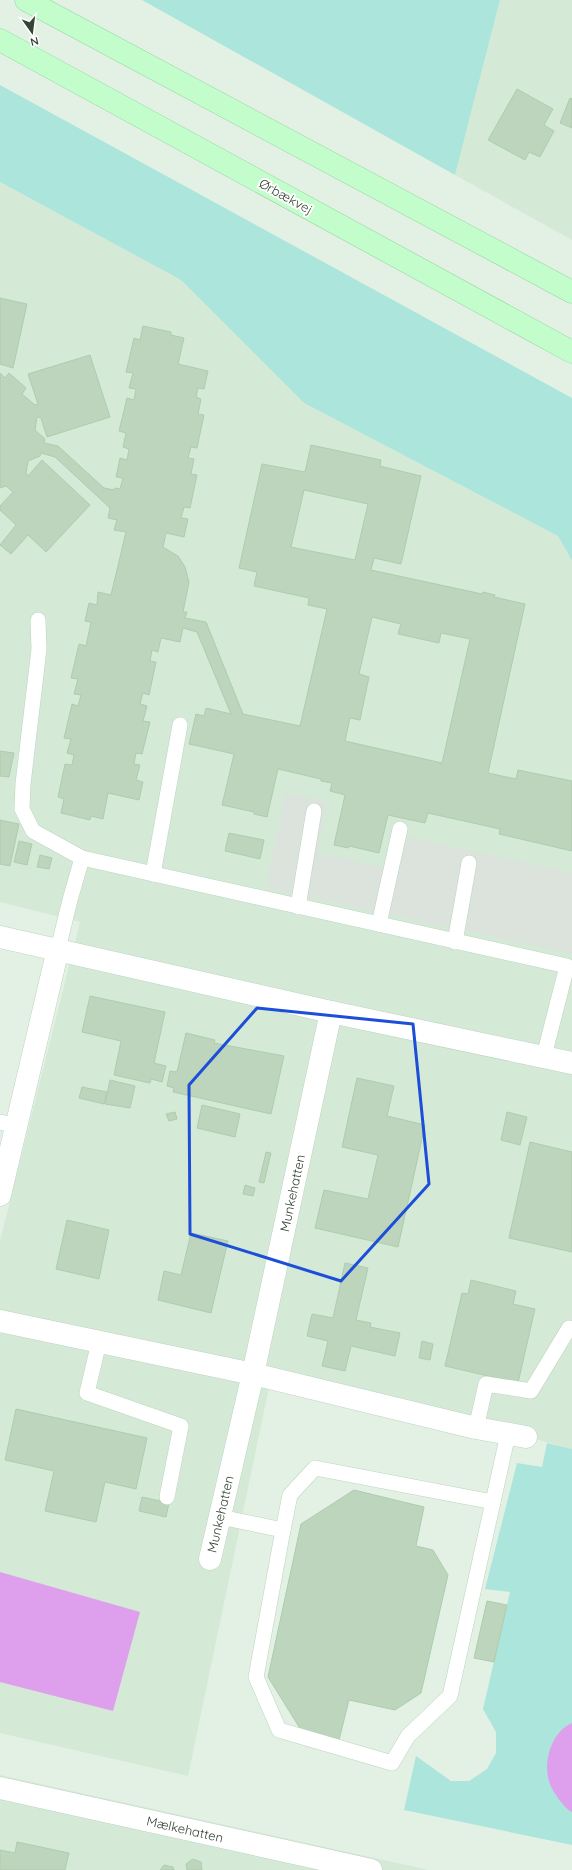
<svg xmlns="http://www.w3.org/2000/svg" width="572" height="1870" viewBox="0 0 572 1870" font-family="Quicksand,sans-serif">
<style>
.residential{fill:#d5e9d7}
.green{fill:#ace5dc}
.parking{fill:#dce2dc}
.water{fill:#dea0ed}
.building{fill:#bcd5bc;stroke:#adcdad;fill-rule:evenodd}
.lines{fill:none;stroke-linecap:round;stroke-linejoin:round}
.service-casing{stroke:#bdd4bf;stroke-width:16}
.minor-casing{stroke:#bdd4bf;stroke-width:23}
.secondary-casing{stroke:#96d39e;stroke-width:23}
.service{stroke:#fff;stroke-width:15}
.minor{stroke:#fff;stroke-width:22}
.secondary{stroke:#c2fdcb;stroke-width:22}
.marked{fill:none;stroke:#1d4ed8;stroke-width:3;stroke-linejoin:round}
.labels{text-anchor:middle;dominant-baseline:central;stroke-width:4;stroke-linejoin:round;paint-order:stroke}
.street-label{font-size:13px;fill:#344334;stroke:#fff}
</style>
<rect width="100%" height="100%" fill="#e3f1e5"/>
<g class="residential">
<path d="M500,0H572V240L455,175Z"/>
<path d="M0,182L181,280L304,403L558,536L572,561V1449L273,1368L188,1776L0,1733V1241L80,922L0,902Z"/>
<path d="M0,1775L429,1870H0Z"/>
</g>
<g class="green">
<path d="M142,0H500L455,175Z"/>
<path d="M0,85L572,398V561L558,536L304,403L181,280L0,182Z"/>
<path d="M547,1443L572,1449V1845L404,1810L416,1756L451,1781H469L487,1769L496,1753V1732L483,1709L510,1592L485,1589L517,1463L542,1467Z"/>
</g>
<path class="parking" d="M286,793L327,802L317,853L391,869L399,835L572,873V954L266,887Z"/>
<g class="water">
<path d="M0,1572L140,1612L113,1711L0,1682Z"/>
<path d="M572,1723V1812C567,1810 564,1805 561,1802C555,1794 550,1787 548,1777C544,1758 553,1731 572,1723Z"/>
</g>
<g class="building">
<path d="M517,89L553,109L544,125L554,131L540,157L529,152L525,160L488,140Z"/>
<path d="M570,98L572,99V128L560,123Z"/>
<path d="M0,298L27,304L13,368L0,364Z"/>
<path d="M143,326L171,332V335L184,338L178,364L208,371L204,389L198,388L196,397L201,399L198,414L204,415L197,448L191,447L188,458L194,459L191,474L197,475L190,508L184,507L181,518L188,519L184,537L166,533L163,547L178,556L185,567L189,582L183,612H187L185,618L206,622L243,714L300,726L327,609L308,605L309,598L254,586L257,572L239,568L262,464L305,472L311,445L381,460L380,466L421,476L401,564L374,558L371,570L482,594L483,592L495,595L494,597L525,604L488,773L516,779L518,770L572,781V851L499,834L500,829L428,813L425,823L388,815L379,853L349,846L348,848L334,845L345,795L330,791L332,783L321,781V779L278,769L267,817L254,814V812L222,805L234,754L189,744L196,714L204,716L206,708L231,714L197,632L183,628L180,642L161,638L158,652L152,650L150,661L156,662L149,695L143,693L140,704L147,706L143,721L150,722L142,754L136,753L134,764L140,765L136,780L143,782L139,800L108,793L103,819L91,816L90,820L61,813L64,799L58,797L65,764L72,765L74,755L67,753L71,739L64,738L72,704L78,706L81,695L74,694L78,679L71,678L79,644L86,646L91,622L85,621L89,603L97,605L98,592L111,595L126,532L114,530L117,520L108,518L110,508L55,457L41,453L40,456L28,461L26,473L28,476L42,460L90,505L46,552L28,535L11,554L0,545L16,525L0,510V506L13,492L6,486L0,488V373L5,378L9,373L26,388L22,394L35,405L38,404L28,374L90,355L110,417L47,437L41,418L37,417L35,430L45,439L44,443L58,446L104,488L114,490L115,488L120,489L123,478L116,477L120,458L127,460L129,449L123,447L126,433L119,431L127,398L134,400L136,389L129,388L133,373L126,372L134,338L140,340ZM304,490L368,504L355,560L291,547ZM372,617L401,624L398,634L439,643L441,633L470,639L442,763L345,741L350,718L360,720L369,677L359,674Z"/>
<path d="M0,751L14,753L9,777L0,776Z"/>
<path d="M0,820L19,824L10,866L0,864Z"/>
<path d="M229,833L264,840L260,859L225,851Z"/>
<path d="M19,841L32,844L27,865L14,862Z"/>
<path d="M40,855L52,858L49,869L37,867Z"/>
<path d="M90,996L165,1012L154,1063L166,1066L162,1082L151,1079L150,1083L114,1075L121,1041L82,1032Z"/>
<path d="M186,1033L215,1040L214,1043L284,1056L271,1114L173,1092L174,1088L167,1086L170,1071L177,1072Z"/>
<path d="M357,1078L394,1086L387,1116L425,1125L398,1247L315,1228L324,1190L368,1199L378,1155L342,1147Z"/>
<path d="M110,1080L135,1086L130,1108L105,1104Z"/>
<path d="M82,1087L107,1092L104,1104L79,1098Z"/>
<path d="M202,1105L240,1114L235,1137L197,1128Z"/>
<path d="M175,1112L177,1119L169,1121L166,1114Z"/>
<path d="M507,1112L527,1117L520,1145L501,1140Z"/>
<path d="M530,1142L572,1152V1252L509,1238Z"/>
<path d="M266,1152L271,1153L264,1183L259,1182Z"/>
<path d="M245,1185L255,1188L253,1196L243,1194Z"/>
<path d="M67,1220L109,1230L99,1279L56,1269Z"/>
<path d="M191,1233L228,1241L211,1313L158,1300L164,1271L181,1275Z"/>
<path d="M345,1263L368,1268L356,1320L371,1323L370,1327L400,1333L395,1356L351,1346L345,1371L322,1366L328,1341L307,1336L312,1314L333,1318Z"/>
<path d="M471,1280L516,1291L513,1304L535,1309L518,1383L445,1366L462,1293L468,1294Z"/>
<path d="M422,1341L433,1344L430,1360L419,1358Z"/>
<path d="M16,1409L147,1438L136,1489L105,1482L96,1522L45,1511L54,1471L5,1460Z"/>
<path d="M354,1490L424,1507L416,1546L433,1550L448,1575L421,1693L395,1710L349,1700L339,1740L301,1730L268,1677L301,1524Z"/>
<path d="M142,1497L169,1503L166,1517L139,1511Z"/>
<path d="M487,1601L507,1605L494,1662L474,1658Z"/>
<path d="M17,1842L69,1853L65,1870H0V1850L15,1853Z"/>
<path d="M193,1859L201,1862L202,1870H187L186,1864Z"/>
<path d="M164,1865L173,1867L174,1870H160Z"/>
</g>
<g class="lines">
<defs>
<g id="service">
<path d="M38,620L39,649L23,784L22,809L33,831L82,858"/>
<path d="M153,874L180,725"/>
<path d="M298,907L314,811"/>
<path d="M379,924L400,829"/>
<path d="M455,942L469,863"/>
<path d="M58,949L70,900L82,858L567,966L544,1056"/>
<path d="M0,1122L16,1126"/>
<path d="M99,1342L87,1393L181,1426L167,1497"/>
<path d="M476,1428L486,1384L531,1391L569,1328"/>
<path d="M220,1517L283,1530L256,1677L279,1730L392,1763L408,1736L450,1696L508,1434"/>
<path d="M283,1530L290,1495L315,1468L493,1502"/>
</g>
<g id="minor">
<path d="M0,937L331,1012L572,1063"/>
<path d="M0,1195L58,949"/>
<path d="M0,1321L253,1374L476,1428L526,1437"/>
<path d="M210,1559L253,1374L331,1012"/>
<path d="M0,1788L371,1870"/>
</g>
<g id="secondary">
<path d="M26,0L572,292"/>
<path d="M0,40L572,352"/>
</g>
</defs>
<use href="#service" class="service-casing"/>
<use href="#minor" class="minor-casing"/>
<use href="#secondary" class="secondary-casing"/>
<use href="#service" class="service"/>
<use href="#minor" class="minor"/>
<use href="#secondary" class="secondary"/>
</g>
<path class="marked" d="M257,1008L413,1024L429,1184L341,1281L190,1234L189,1085Z"/>
<g class="labels">
<g class="street-label">
<text transform="translate(286 196) rotate(29)">Ørbækvej</text>
<text transform="translate(292 1193) rotate(-78)">Munkehatten</text>
<text transform="translate(220 1514) rotate(-77)">Munkehatten</text>
<text transform="translate(185 1829) rotate(13)">Mælkehatten</text>
</g>
</g>
<g transform="translate(32 32) rotate(166)" stroke="#ffffff" stroke-width="3" paint-order="stroke">
<path d="M0-3L7 15L0 10L-7 15Z" fill="#344334"/>
<text y="-6" font-size="11" font-weight="bold" text-anchor="middle" fill="#344334">N</text>
</g>
</svg>
